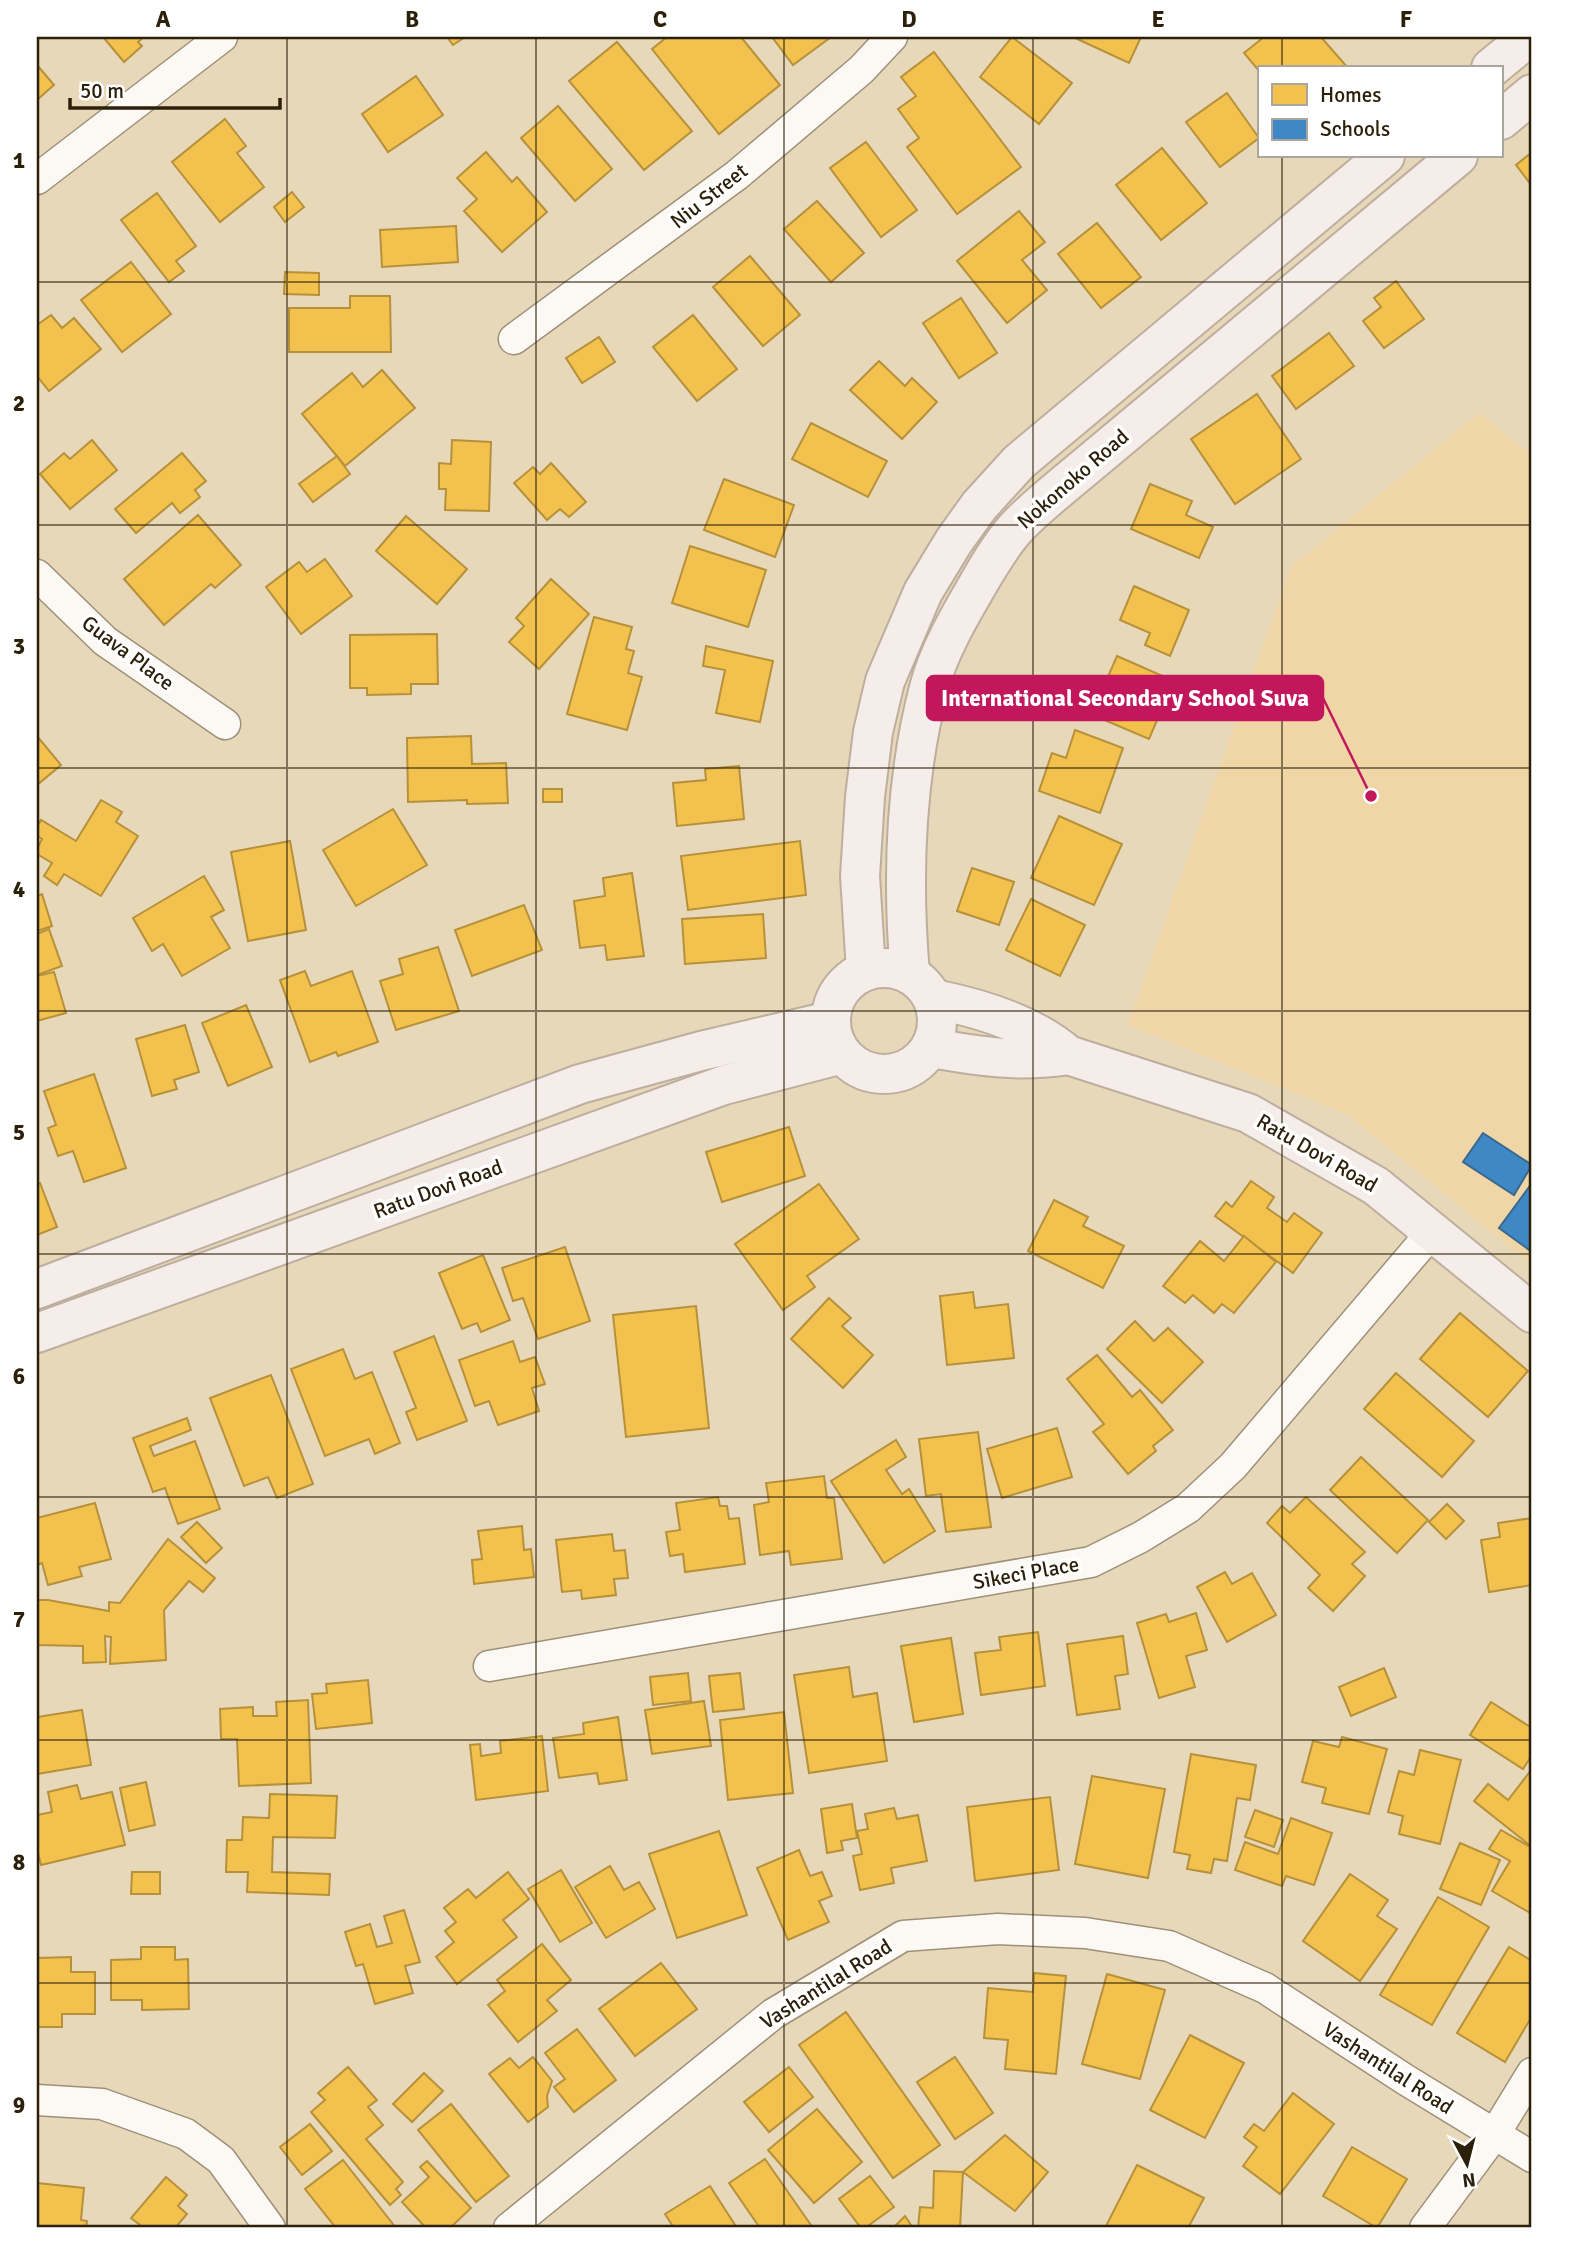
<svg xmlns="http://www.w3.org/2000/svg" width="1569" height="2265" viewBox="0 0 1569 2265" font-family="Signika,sans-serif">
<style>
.built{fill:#f0d6a7}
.homes{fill:#f2c14e;stroke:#b7913a;stroke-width:2}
.schools{fill:#3f88c5;stroke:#39698d;stroke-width:2}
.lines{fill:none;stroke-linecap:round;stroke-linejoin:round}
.street-casing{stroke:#9d9079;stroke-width:33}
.primary-casing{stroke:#bdae9e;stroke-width:42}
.street{stroke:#fcf9f5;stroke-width:30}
.primary{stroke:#f4ede9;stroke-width:38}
.grid{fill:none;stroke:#2c200b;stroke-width:2;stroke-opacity:0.55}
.labels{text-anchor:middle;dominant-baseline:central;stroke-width:7;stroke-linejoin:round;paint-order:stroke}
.street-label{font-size:21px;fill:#2c200b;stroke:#fff}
.leader{fill:none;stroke:#c2185b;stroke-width:2.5}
.callout-dot{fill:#c2185b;stroke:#fff;stroke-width:2.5}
.callout{fill:#c2185b;stroke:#c2185b;stroke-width:2.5}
.callout-label{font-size:23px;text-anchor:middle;font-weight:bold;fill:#fff}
.neatline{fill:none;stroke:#2c200b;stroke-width:2.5}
.grid-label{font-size:23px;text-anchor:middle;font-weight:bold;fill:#2c200b}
</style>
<rect width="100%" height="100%" fill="#e8d8ba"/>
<path class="built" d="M1479,413L1532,455V1265L1347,1114L1128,1025L1291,567Z"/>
<g class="homes">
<path d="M103,37H144L138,42L142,46L124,62Z"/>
<path d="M447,37H465L453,45Z"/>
<path d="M667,37H741L780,85L719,134L652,49Z"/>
<path d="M772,37H831L793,65Z"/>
<path d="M1012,37L1072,83L1039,124L980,77Z"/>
<path d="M1073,37H1141L1129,63Z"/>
<path d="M1264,37H1321L1348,68H1259V71L1244,53Z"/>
<path d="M617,42L692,131L644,170L569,81Z"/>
<path d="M934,52L1021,167L957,214L907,147L919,138L898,109L916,96L901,77Z"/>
<path d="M37,65L54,85L37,100Z"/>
<path d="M416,76L443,115L388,152L362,114Z"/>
<path d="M1227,93L1259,138L1220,167L1186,122Z"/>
<path d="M558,106L612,169L575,201L521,138Z"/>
<path d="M225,119L246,146L237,153L264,187L220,222L172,162Z"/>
<path d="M866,142L917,210L881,237L830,168Z"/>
<path d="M1162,148L1207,203L1161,240L1116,185Z"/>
<path d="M486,152L512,182L517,177L547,212L502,252L464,211L477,199L457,178Z"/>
<path d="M1532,152V186L1516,165Z"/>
<path d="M292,192L304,207L285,222L274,207Z"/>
<path d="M157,193L196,246L176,261L184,271L169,282L121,220Z"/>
<path d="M817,201L864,253L831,282L784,229Z"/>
<path d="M1019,211L1045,242L1022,260L1047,290L1007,323L957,261Z"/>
<path d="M1097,223L1141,277L1101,308L1058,254Z"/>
<path d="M456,226L458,262L382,267L380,230Z"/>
<path d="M750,256L800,315L763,346L713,287Z"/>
<path d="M131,262L171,314L122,352L81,300Z"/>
<path d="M285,272L319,273V295L284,294Z"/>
<path d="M1396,281L1424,319L1384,348L1363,321L1381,307L1374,298Z"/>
<path d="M350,296H390L391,352H289V308H350Z"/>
<path d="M961,298L997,353L959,378L923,323Z"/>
<path d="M51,315L62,328L74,318L101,349L49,391L37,376V325Z"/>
<path d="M693,315L737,369L697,401L653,347Z"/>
<path d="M1329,333L1354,366L1296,409L1272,376Z"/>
<path d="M599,337L615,362L582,383L566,358Z"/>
<path d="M879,361L905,386L912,378L937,402L902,439L850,390Z"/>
<path d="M382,370L415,408L345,466L302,414L352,373L363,387Z"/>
<path d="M1257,394L1301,459L1235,504L1191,439Z"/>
<path d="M811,423L887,461L868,497L792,459Z"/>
<path d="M92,440L117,470L70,509L40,474L64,453L70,459Z"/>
<path d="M452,440L491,442L489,511L445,510L446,489H439V463L451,464Z"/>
<path d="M182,453L206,481L195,490L200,497L180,513L172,503L136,533L115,509Z"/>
<path d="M337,456L350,474L313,502L299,484Z"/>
<path d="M551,463L586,502L569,517L560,509L547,520L514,483L533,467L540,474Z"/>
<path d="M724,479L794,505L775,557L704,530Z"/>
<path d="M1150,484L1192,501L1186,515L1213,527L1199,558L1131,529Z"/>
<path d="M198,515L241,565L215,588L211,584L164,625L124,579Z"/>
<path d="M406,516L467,569L437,604L376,551Z"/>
<path d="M690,546L766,570L748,627L672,603Z"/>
<path d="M325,559L352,596L301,634L266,587L299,562L307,572Z"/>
<path d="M551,579L589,614L539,669L509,642L524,626L516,618Z"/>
<path d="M1134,586L1189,610L1170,656L1145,645L1150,633L1120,620Z"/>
<path d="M594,617L632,627L626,649L634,651L628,673L642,677L627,730L567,714Z"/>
<path d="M437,634L438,684H411V694L367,695V688H350V635Z"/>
<path d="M706,646L773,661L760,722L716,713L725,670L703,666Z"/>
<path d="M1117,656L1174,681L1149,739L1076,708L1088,681L1103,688Z"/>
<path d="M1075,730L1123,748L1100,813L1039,791L1052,753L1066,758Z"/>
<path d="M37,736L61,765L37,785Z"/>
<path d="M471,736L472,764L506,763L508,803L467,804V800L408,802L407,738Z"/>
<path d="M739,766L744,819L677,826L673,783L706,780L705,769Z"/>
<rect x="543" y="789" width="19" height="13"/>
<path d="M101,800L122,812L116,822L138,836L101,896L64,874L57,885L44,876L52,863L37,854V849L42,839L37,836V827L41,820L76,841Z"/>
<path d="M393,809L427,865L356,906L323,850Z"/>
<path d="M1059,816L1122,844L1094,905L1031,878Z"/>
<path d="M290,841L306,930L248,941L231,852Z"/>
<path d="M800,841L806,895L688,910L681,856Z"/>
<path d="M972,868L1014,882L999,925L957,911Z"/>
<path d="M632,873L644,956L607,960L605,945L580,948L574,901L605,896L603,878Z"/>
<path d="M204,876L224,910L211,917L230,948L182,976L163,944L152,951L133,918Z"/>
<path d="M42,894L52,926L37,931V896Z"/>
<path d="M1031,899L1085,925L1060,976L1006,950Z"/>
<path d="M524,905L542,950L472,976L455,930Z"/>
<path d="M763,914L766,958L685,964L682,919Z"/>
<path d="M49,929L62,966L37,975V934Z"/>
<path d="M438,947L459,1011L396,1030L380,981L403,974L399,959Z"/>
<path d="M305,971L311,986L352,971L378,1042L338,1056L336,1052L310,1062L280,980Z"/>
<path d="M54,972L66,1013L37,1021V976Z"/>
<path d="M246,1005L272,1067L228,1086L202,1023Z"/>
<path d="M185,1025L199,1072L174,1080L177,1089L152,1096L136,1039Z"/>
<path d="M94,1074L126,1168L84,1182L73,1151L58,1156L48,1128L56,1125L44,1091Z"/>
<path d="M789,1127L805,1176L722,1202L706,1152Z"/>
<path d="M1251,1181L1274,1197L1267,1208L1287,1222L1294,1213L1322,1233L1293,1273L1215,1216L1226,1202L1232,1207Z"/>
<path d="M40,1183L57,1227L37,1235V1185Z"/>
<path d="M819,1184L859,1239L807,1276L815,1287L783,1310L735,1244Z"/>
<path d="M1054,1200L1088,1217L1083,1226L1124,1246L1103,1288L1028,1251Z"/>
<path d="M1244,1236L1276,1262L1234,1313L1222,1304L1214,1313L1193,1295L1185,1303L1163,1286L1200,1241L1224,1261Z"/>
<path d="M565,1247L590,1321L538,1339L523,1298L513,1301L502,1268Z"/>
<path d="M483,1255L510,1320L481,1332L477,1323L462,1329L439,1273Z"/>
<path d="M973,1292L975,1308L1008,1304L1014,1358L947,1365L940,1296Z"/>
<path d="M829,1298L851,1318L842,1326L873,1355L843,1388L791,1339Z"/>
<path d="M696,1306L709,1428L626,1437L613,1315Z"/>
<path d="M1460,1313L1528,1371L1488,1417L1420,1359Z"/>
<path d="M1135,1321L1154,1341L1168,1328L1203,1362L1162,1403L1107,1349Z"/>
<path d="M434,1336L467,1421L417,1440L406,1412L416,1408L394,1352Z"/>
<path d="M513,1341L520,1362L535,1357L545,1384L532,1388L539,1411L498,1425L489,1401L475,1406L459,1360Z"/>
<path d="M343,1349L355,1379L372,1372L400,1443L375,1454L369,1439L325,1456L291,1369Z"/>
<path d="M1097,1355L1132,1397L1140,1390L1173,1430L1153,1446L1156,1451L1128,1474L1093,1432L1104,1424L1067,1379Z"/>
<path d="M1396,1373L1474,1441L1442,1477L1364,1409Z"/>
<path d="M271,1375L313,1484L277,1498L268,1477L244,1486L210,1398Z"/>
<path d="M187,1418L191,1430L150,1446L154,1456L195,1441L220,1509L178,1524L165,1488L153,1492L133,1438Z"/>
<path d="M1057,1428L1072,1477L1002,1498L987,1449Z"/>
<path d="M978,1432L991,1527L946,1532L941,1494L926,1496L919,1439Z"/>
<path d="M896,1440L906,1457L886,1470L902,1494L909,1489L935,1531L884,1563L831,1481Z"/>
<path d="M1361,1457L1428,1520L1397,1553L1330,1490Z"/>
<path d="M824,1476L827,1498H834L842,1559L791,1565L789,1551L760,1555L754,1505L769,1502L766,1483Z"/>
<path d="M718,1497L720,1506H727L729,1519L739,1518L745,1564L685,1572L683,1554L670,1556L666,1532L680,1530L676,1503Z"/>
<path d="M1306,1497L1365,1552L1352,1564L1365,1576L1333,1611L1308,1588L1320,1575L1267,1523L1282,1506L1290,1513Z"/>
<path d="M95,1503L111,1559L79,1567L82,1576L48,1585L42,1563L37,1565V1518Z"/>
<path d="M1447,1504L1464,1521L1446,1539L1429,1522Z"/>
<path d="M1532,1518V1585L1489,1592L1481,1540L1500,1537L1498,1523Z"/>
<path d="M197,1522L222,1548L206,1563L181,1537Z"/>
<path d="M522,1526L524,1550L531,1549L534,1577L474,1584L472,1560L482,1559L478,1531Z"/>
<path d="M612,1534L614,1551L625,1550L628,1578L614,1579L616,1595L582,1599L581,1590L562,1592L556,1540Z"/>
<path d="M168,1539L215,1578L203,1592L189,1581L164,1610L166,1660L110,1664L111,1637L105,1636L106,1662L83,1663V1646L37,1645V1600H48L109,1611V1602L120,1603Z"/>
<path d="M1225,1572L1232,1584L1252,1573L1276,1615L1227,1642L1197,1587Z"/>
<path d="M1196,1613L1207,1650L1186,1656L1195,1687L1159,1698L1137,1623L1166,1614L1169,1622Z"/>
<path d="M1038,1632L1045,1686L981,1695L975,1653L1001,1650L999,1637Z"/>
<path d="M1123,1636L1128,1674L1115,1676L1120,1709L1077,1715L1067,1644Z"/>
<path d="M951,1638L963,1714L914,1722L901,1646Z"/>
<path d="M849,1667L853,1697L877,1693L887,1761L809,1773L794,1675Z"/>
<path d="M1384,1668L1396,1697L1351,1716L1339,1687Z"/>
<path d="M688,1673L691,1701L653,1705L650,1677Z"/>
<path d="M740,1673L744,1709L713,1712L709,1676Z"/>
<path d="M368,1680L372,1723L316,1729L312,1694L327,1693L326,1684Z"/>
<path d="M308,1700L311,1783L239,1786L237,1739H221L220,1709L253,1707V1716H277L276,1702Z"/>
<path d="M704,1701L711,1746L652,1754L645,1710Z"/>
<path d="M1491,1702L1532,1728V1755L1523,1769L1470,1735Z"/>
<path d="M82,1710L91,1765L37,1774V1717Z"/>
<path d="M784,1712L793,1793L728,1800L720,1720Z"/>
<path d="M618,1717L627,1780L599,1784L597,1773L559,1778L553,1738L584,1734L583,1723Z"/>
<path d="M542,1736L548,1791L476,1800L470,1745L480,1744L481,1756L501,1753L500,1741Z"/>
<path d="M1342,1737L1387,1749L1369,1814L1322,1803L1326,1788L1302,1782L1313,1741L1339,1747Z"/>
<path d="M1420,1750L1461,1760L1440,1844L1399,1834L1403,1816L1388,1812L1399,1771L1414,1775Z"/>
<path d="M1191,1754L1256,1765L1250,1800L1237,1798L1227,1861L1214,1859L1211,1873L1187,1869L1190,1855L1174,1852Z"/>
<path d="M1532,1769V1847L1474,1801L1488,1784L1508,1800Z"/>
<path d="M1092,1776L1165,1789L1148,1878L1075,1864Z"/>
<path d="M146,1782L155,1825L129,1831L120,1788Z"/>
<path d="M77,1785L81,1799L112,1792L125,1845L41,1865L37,1849V1815L52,1812L48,1792Z"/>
<path d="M270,1794L337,1796L335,1838L273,1837L272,1872L330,1874L329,1895L247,1892L248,1872H226L227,1840H242L243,1817L269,1818Z"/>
<path d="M1050,1797L1059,1870L975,1881L967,1807Z"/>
<path d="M852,1804L857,1838L841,1841L843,1850L827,1853L821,1809Z"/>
<path d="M894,1808L897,1819L918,1815L927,1861L891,1868L894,1883L860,1890L853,1856L862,1854L857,1831L868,1829L865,1814Z"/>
<path d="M1255,1810L1283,1820L1274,1847L1245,1837Z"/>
<path d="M1291,1818L1332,1833L1314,1885L1286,1876L1282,1886L1235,1870L1245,1842L1278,1854Z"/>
<path d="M1501,1830L1532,1848V1914L1492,1891L1510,1861L1489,1849Z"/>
<path d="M719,1831L747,1915L677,1938L649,1854Z"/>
<path d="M1460,1843L1500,1860L1481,1905L1440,1889Z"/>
<path d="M799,1850L810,1876L822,1872L832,1896L819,1901L829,1922L788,1940L757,1868Z"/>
<path d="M610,1866L624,1890L639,1882L655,1909L606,1938L575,1887Z"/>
<path d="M561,1870L592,1923L560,1942L528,1889Z"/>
<path d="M132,1872H160V1894H131Z"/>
<path d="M508,1872L529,1899L503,1920L517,1937L457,1984L436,1957L454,1942L445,1931L456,1922L444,1908L468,1889L476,1898Z"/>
<path d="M1350,1874L1388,1900L1377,1916L1397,1929L1360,1981L1303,1941Z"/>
<path d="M1438,1897L1489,1927L1432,2025L1380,1995Z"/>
<path d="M404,1910L420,1962L405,1966L413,1993L375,2004L363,1964L356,1966L345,1932L370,1924L377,1947L392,1943L384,1916Z"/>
<path d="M542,1944L571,1980L547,2000L557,2011L518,2042L488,2005L505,1991L497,1980Z"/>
<path d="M141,1947H175V1960L188,1959L189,2009L142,2010V2000H111V1960L141,1959Z"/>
<path d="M1509,1947L1532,1961V2016L1505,2062L1457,2033Z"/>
<path d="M71,1957V1972H95V2014H62V2027H37V1958Z"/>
<path d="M661,1963L697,2009L635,2056L599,2009Z"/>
<path d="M1034,1973L1066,1976L1056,2074L1005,2069L1008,2040L984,2038L988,1988L1033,1992Z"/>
<path d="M1107,1974L1165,1990L1140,2079L1082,2064Z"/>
<path d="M846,2012L940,2145L893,2178L799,2045Z"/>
<path d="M577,2029L616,2080L574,2112L554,2087L565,2079L545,2053Z"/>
<path d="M1190,2035L1244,2063L1205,2138L1150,2110Z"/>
<path d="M533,2057L552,2081L547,2096L548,2107L528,2122L489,2074L510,2058L519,2068Z"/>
<path d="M955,2057L993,2113L955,2139L917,2082Z"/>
<path d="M348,2067L377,2100L368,2107L383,2125L366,2139L403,2182L396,2189L401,2195L390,2205L311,2112L325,2100L318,2093Z"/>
<path d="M789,2067L813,2097L769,2132L744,2102Z"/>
<path d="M424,2073L443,2091L412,2122L393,2104Z"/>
<path d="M1293,2093L1334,2124L1280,2194L1243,2166L1257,2147L1244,2137L1254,2124L1264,2131Z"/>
<path d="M451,2104L509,2176L476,2202L418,2130Z"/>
<path d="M817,2109L862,2162L814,2203L768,2150Z"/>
<path d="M310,2124L332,2151L302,2175L280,2147Z"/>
<path d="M1005,2135L1048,2172L1015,2211L963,2172Z"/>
<path d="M1352,2147L1407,2179L1377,2228L1323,2196Z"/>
<path d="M765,2159L813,2228H760L729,2183Z"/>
<path d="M343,2160L396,2228H336L305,2189Z"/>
<path d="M427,2161L471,2208L450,2228H426L402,2202L429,2177L420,2167Z"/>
<path d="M1137,2165L1204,2198L1188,2228H1105Z"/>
<path d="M934,2171L963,2172L960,2228H918L920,2207L933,2208Z"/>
<path d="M870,2176L894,2207L865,2228H861L839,2199Z"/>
<path d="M166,2177L187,2195L178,2206L187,2214L175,2228H144L131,2218Z"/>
<path d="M37,2183L84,2188L81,2220L87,2221L86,2228H37Z"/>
<path d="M710,2186L737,2228H674L665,2214Z"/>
<path d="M905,2216L913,2228H893Z"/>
</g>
<g class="schools">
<path d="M1483,1133L1532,1165L1514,1195L1463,1162Z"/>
<path d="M1532,1183V1252L1499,1228Z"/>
</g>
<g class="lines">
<defs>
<g id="street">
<path d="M37,179L222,37"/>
<path d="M514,339L737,175L861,70L892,37"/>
<path d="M37,575L105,641L225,724"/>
<path d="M489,1666L1091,1562L1141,1537L1188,1508L1233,1466L1432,1232"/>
<path d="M37,2100L102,2104L186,2134L221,2160L270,2228"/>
<path d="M509,2228L773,2014L903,1936L998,1929L1085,1933L1169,1946L1265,1988L1406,2080L1532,2157"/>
<path d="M1425,2228L1494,2135L1532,2073"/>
</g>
<g id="primary">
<path d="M1491,68L1529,37"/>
<path d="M1501,120L1532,94"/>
<circle cx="884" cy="1021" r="53"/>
<path d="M866,971L860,876L865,797L873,732L885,681L923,592L954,541L979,506L1019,462L1385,156"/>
<path d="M910,974C902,880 905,780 929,688C938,653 959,617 977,586C988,567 1000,546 1015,529C1027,516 1041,504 1054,493L1458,156"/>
<path d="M934,999C979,1008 1033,1024 1068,1055L1248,1113L1376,1186L1532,1313"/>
<path d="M931,1048C979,1056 1019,1063 1068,1055"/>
<path d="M37,1289L580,1084L701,1051L830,1021"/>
<path d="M37,1333L724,1085L842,1054"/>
</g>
</defs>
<use href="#street" class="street-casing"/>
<use href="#primary" class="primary-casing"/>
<use href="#street" class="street"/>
<use href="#primary" class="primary"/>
</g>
<path class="grid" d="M287,37V2228M536,37V2228M784,37V2228M1033,37V2228M1282,37V68M1282,156V2228M37,282H1532M37,525H1532M37,768H1532M37,1011H1532M37,1254H1532M37,1497H1532M37,1740H1532M37,1983H1532"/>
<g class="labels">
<g class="street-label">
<text transform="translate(709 196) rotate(-38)">Niu Street</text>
<text transform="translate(1073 479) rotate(-41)">Nokonoko Road</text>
<text transform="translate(128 653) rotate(37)">Guava Place</text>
<text transform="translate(1317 1153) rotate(30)">Ratu Dovi Road</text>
<text transform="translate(438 1189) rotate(-20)">Ratu Dovi Road</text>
<text transform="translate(1026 1573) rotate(-10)">Sikeci Place</text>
<text transform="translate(826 1984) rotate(-32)">Vashantilal Road</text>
<text transform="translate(1388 2068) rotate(33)">Vashantilal Road</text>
</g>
</g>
<path class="leader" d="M1371 796L1323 698"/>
<circle class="callout-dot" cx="1371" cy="796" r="7"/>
<rect class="callout" x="927" y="676" width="396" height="44" rx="7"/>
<g class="callout-label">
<text x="1125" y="706">International Secondary School Suva</text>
</g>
<rect width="1569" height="2265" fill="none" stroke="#ffffff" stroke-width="77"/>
<rect x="1258" y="66" width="245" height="91" fill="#ffffff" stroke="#aba69d" stroke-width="2"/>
<rect x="1272" y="84" width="35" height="21" fill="#f2c14e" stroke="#aba69d" stroke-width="2"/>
<text x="1320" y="102" font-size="21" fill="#2c200b">Homes</text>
<rect x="1272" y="119" width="35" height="21" fill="#3f88c5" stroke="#aba69d" stroke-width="2"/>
<text x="1320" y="136" font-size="21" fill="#2c200b">Schools</text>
<g transform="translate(1467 2164) rotate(173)" stroke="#ffffff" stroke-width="5" paint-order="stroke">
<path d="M0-5L12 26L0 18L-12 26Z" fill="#2c200b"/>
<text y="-10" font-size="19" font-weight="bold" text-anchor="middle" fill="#2c200b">N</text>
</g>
<path d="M70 98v10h210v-10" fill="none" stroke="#2c200b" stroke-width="3.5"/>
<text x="80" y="98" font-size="21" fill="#2c200b" stroke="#ffffff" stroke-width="5" paint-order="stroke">50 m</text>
<rect x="38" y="38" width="1492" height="2188" class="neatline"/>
<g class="grid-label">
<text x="163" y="27">A</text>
<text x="412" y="27">B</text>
<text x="660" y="27">C</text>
<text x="909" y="27">D</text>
<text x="1158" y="27">E</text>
<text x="1406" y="27">F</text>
<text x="19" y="168">1</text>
<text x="19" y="411">2</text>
<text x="19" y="654">3</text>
<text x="19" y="897">4</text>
<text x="19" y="1140">5</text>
<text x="19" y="1384">6</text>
<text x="19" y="1627">7</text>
<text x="19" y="1870">8</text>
<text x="19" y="2113">9</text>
</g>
</svg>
